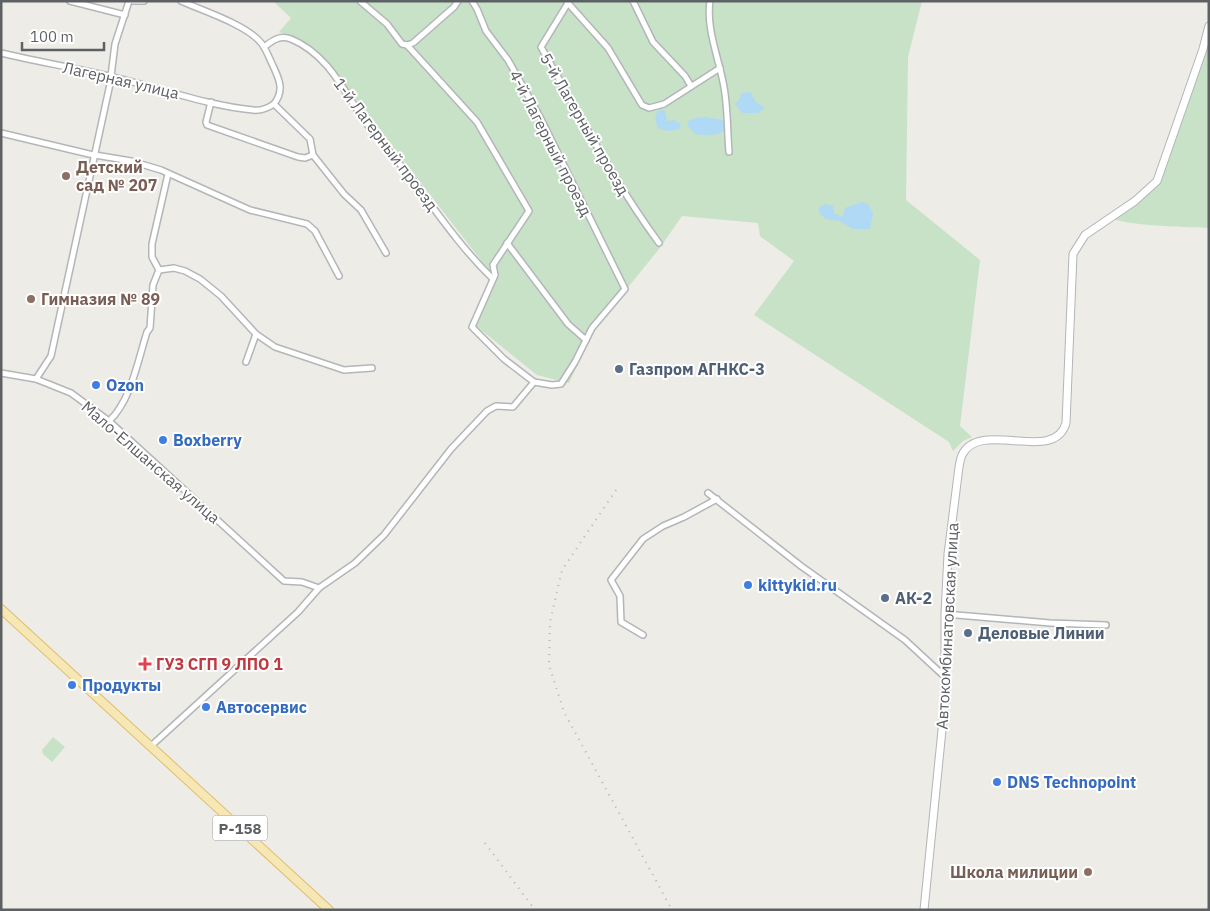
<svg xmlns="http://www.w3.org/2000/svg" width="1210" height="911" viewBox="0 0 1210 911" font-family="'IBM Plex Sans',sans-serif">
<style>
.green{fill:#c7e2c6}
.water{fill:#afd9f5}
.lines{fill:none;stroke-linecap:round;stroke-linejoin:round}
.street-casing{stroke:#b3b6b9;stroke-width:8}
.secondary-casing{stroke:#b2b5b9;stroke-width:9}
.primary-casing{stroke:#e1bc6c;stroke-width:10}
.street{stroke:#fff;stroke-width:5}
.secondary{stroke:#fff;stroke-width:7}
.primary{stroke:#f5e8b4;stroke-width:8}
.rail{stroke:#b3b4b4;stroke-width:2;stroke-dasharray:1 6;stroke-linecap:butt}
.education-dot{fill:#8d6e63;stroke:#fff;stroke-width:2}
.service-dot{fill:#5c6f8a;stroke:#fff;stroke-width:2}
.shop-dot{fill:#3f7fe0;stroke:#fff;stroke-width:2}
.health-dot{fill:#e0444e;stroke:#fff;stroke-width:2}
.labels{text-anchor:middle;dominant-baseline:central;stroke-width:4;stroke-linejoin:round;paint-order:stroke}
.shield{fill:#fff;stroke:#8e9092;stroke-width:1}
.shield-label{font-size:15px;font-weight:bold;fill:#5e6164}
.street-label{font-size:16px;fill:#5e6164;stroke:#fff}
.education-label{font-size:16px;font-weight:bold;fill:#785e54;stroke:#fff;text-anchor:start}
.service-label{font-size:16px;font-weight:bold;fill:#4e5e75;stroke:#fff;text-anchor:start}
.shop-label{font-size:16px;font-weight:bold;fill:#366cbe;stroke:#fff;text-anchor:start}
.health-label{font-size:16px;font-weight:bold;fill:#be3a42;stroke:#fff;text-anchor:start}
</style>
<rect width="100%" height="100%" fill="#eeece6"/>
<g class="green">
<path d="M273,1H922L908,57L906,200L980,260L960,426L972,437L963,441L953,451L949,442L754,315L794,261L760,236L758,223L682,216L659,249L595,328L569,383L537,375L470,321L497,281L328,63L298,39L279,32L291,18Z"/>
<path d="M1209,26V228C1193,227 1119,226 1111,217L1157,181Z"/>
<path d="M53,737L65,747L52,762L43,754L42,750Z"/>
</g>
<g class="water">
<path d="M750,92L756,102L765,108L758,113H742L735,104L740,99L741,93Z"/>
<path d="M660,109L665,111L667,121L674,120L681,124L679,129L669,131L659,129C655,121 653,116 660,109Z"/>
<path d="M705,117L723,120L726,130C716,136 706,136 695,134L688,126V121L696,118Z"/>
<path d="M862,202L868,204L873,213L870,229H853L840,221L826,219L821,215L818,208L825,204L833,206L834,213L843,217L845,208Z"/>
</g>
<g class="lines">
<defs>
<g id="street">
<path d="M70,1L125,15"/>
<path d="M133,1H144"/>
<path d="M181,1C203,11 248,25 262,44C267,51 270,60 274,68C280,81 284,91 274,104"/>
<path d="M360,1L387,24L402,44L407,45"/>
<path d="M458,1L454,7L413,43L407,45L477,122L529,211L493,265L495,275L472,327L504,359L534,382L552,385L561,384L575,362L592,328L625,289L540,117L508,60L486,31L477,9L472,1"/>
<path d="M633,1L653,42L685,76L691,86"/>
<path d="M710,1C706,28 718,56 723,82C728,104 727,129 729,152"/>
<path d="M567,2L608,48L642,105L649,108L664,104L720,68"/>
<path d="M568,3L541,47C579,114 614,182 659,243"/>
<path d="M264,47C273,40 280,35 291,39C328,54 345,93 366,123C381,142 397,160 412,179C438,214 462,249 493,279"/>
<path d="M1,53C44,63 87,70 129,81C169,91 211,106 253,110C261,111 268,108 274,104"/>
<path d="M211,102L206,122L207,125L298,157L305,158L313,155"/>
<path d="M274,104L310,139L313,155L344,194L361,210L386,253"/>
<path d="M1,133L89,154L131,161L161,170L250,210L307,224L315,231L339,276"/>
<path d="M507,243L568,324L586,340"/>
<path d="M159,270L174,268L185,271L200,279L221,296L256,334L275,347L344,370L372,368"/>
<path d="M246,362L256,334"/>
<path d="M1,373L36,379L71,393L109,421L284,581L302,582L319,588"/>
<path d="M36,379L51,356L110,84L115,44L129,1"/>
<path d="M109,421C131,401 138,360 147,332L150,328L153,285L159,270L152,257V244L168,174"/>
<path d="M708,493L801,566L905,640L945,677"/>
<path d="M945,614L1050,623L1106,625"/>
<path d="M643,635L621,622L620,596L611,580L643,539L663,526L684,517L717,499"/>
<path d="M151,746L298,612L319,588L355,563L384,535L451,449L487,411L496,406L513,407L534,382"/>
</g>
<path id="secondary" d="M924,910L945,700V614L948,554L959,467C960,463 960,459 962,455C980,418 1054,465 1066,423L1073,254L1085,235L1135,201L1157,181L1203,49L1209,26"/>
<path id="primary" d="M1,609L329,910"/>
</defs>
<use href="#street" class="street-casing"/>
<use href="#secondary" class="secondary-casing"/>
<use href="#primary" class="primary-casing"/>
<use href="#street" class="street"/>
<use href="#secondary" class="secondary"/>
<use href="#primary" class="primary"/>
<g class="rail">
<path d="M616,490L562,570L550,622L549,665L564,712L672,910"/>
<path d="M485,843L535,910"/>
</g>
</g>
<g class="education-dot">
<circle cx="66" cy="176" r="5"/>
<circle cx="31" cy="299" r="5"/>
<circle cx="1088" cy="872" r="5"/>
</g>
<g class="service-dot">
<circle cx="619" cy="369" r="5"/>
<circle cx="885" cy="598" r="5"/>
<circle cx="968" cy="633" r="5"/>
</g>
<g class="shop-dot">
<circle cx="96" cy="385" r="5"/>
<circle cx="163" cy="440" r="5"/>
<circle cx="748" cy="585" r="5"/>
<circle cx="72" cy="685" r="5"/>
<circle cx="206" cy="707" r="5"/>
<circle cx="997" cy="782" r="5"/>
</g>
<path class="health-dot" d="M142.5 656.5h5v5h5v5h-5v5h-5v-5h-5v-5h5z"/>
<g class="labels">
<rect class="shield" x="212.5" y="815.5" width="55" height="25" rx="4"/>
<g class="shield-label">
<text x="240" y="828">Р-158</text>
</g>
<g class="street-label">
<text transform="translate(121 80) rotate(13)">Лагерная улица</text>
<text transform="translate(585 124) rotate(60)">5-й Лагерный проезд</text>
<text transform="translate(551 143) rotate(63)">4-й Лагерный проезд</text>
<text transform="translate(386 144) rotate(53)">1-й Лагерный проезд</text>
<text transform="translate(151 462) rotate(41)">Мало-Елшанская улица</text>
<text transform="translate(947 626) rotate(-87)">Автокомбинатовская улица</text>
</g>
<g class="education-label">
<text x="76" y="167">Детский<tspan x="76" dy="18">сад № 207</tspan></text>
<text x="41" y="299">Гимназия № 89</text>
<text x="1078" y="872" text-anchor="end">Школа милиции</text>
</g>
<g class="service-label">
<text x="629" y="369">Газпром АГНКС-3</text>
<text x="895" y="598">АК-2</text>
<text x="978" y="633">Деловые Линии</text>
</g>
<g class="shop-label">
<text x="106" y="385">Ozon</text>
<text x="173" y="440">Boxberry</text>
<text x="758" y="585">kittykid.ru</text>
<text x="82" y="685">Продукты</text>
<text x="216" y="707">Автосервис</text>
<text x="1007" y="782">DNS Technopoint</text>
</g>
<g class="health-label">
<text x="156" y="664">ГУЗ СГП 9 ЛПО 1</text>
</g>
</g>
<rect width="1210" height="911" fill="none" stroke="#5e6164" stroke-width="5"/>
<path d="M22 42v8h82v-8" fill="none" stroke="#5e6164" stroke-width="2.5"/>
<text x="30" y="42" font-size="15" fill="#5e6164" stroke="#ffffff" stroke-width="4" paint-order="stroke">100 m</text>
</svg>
